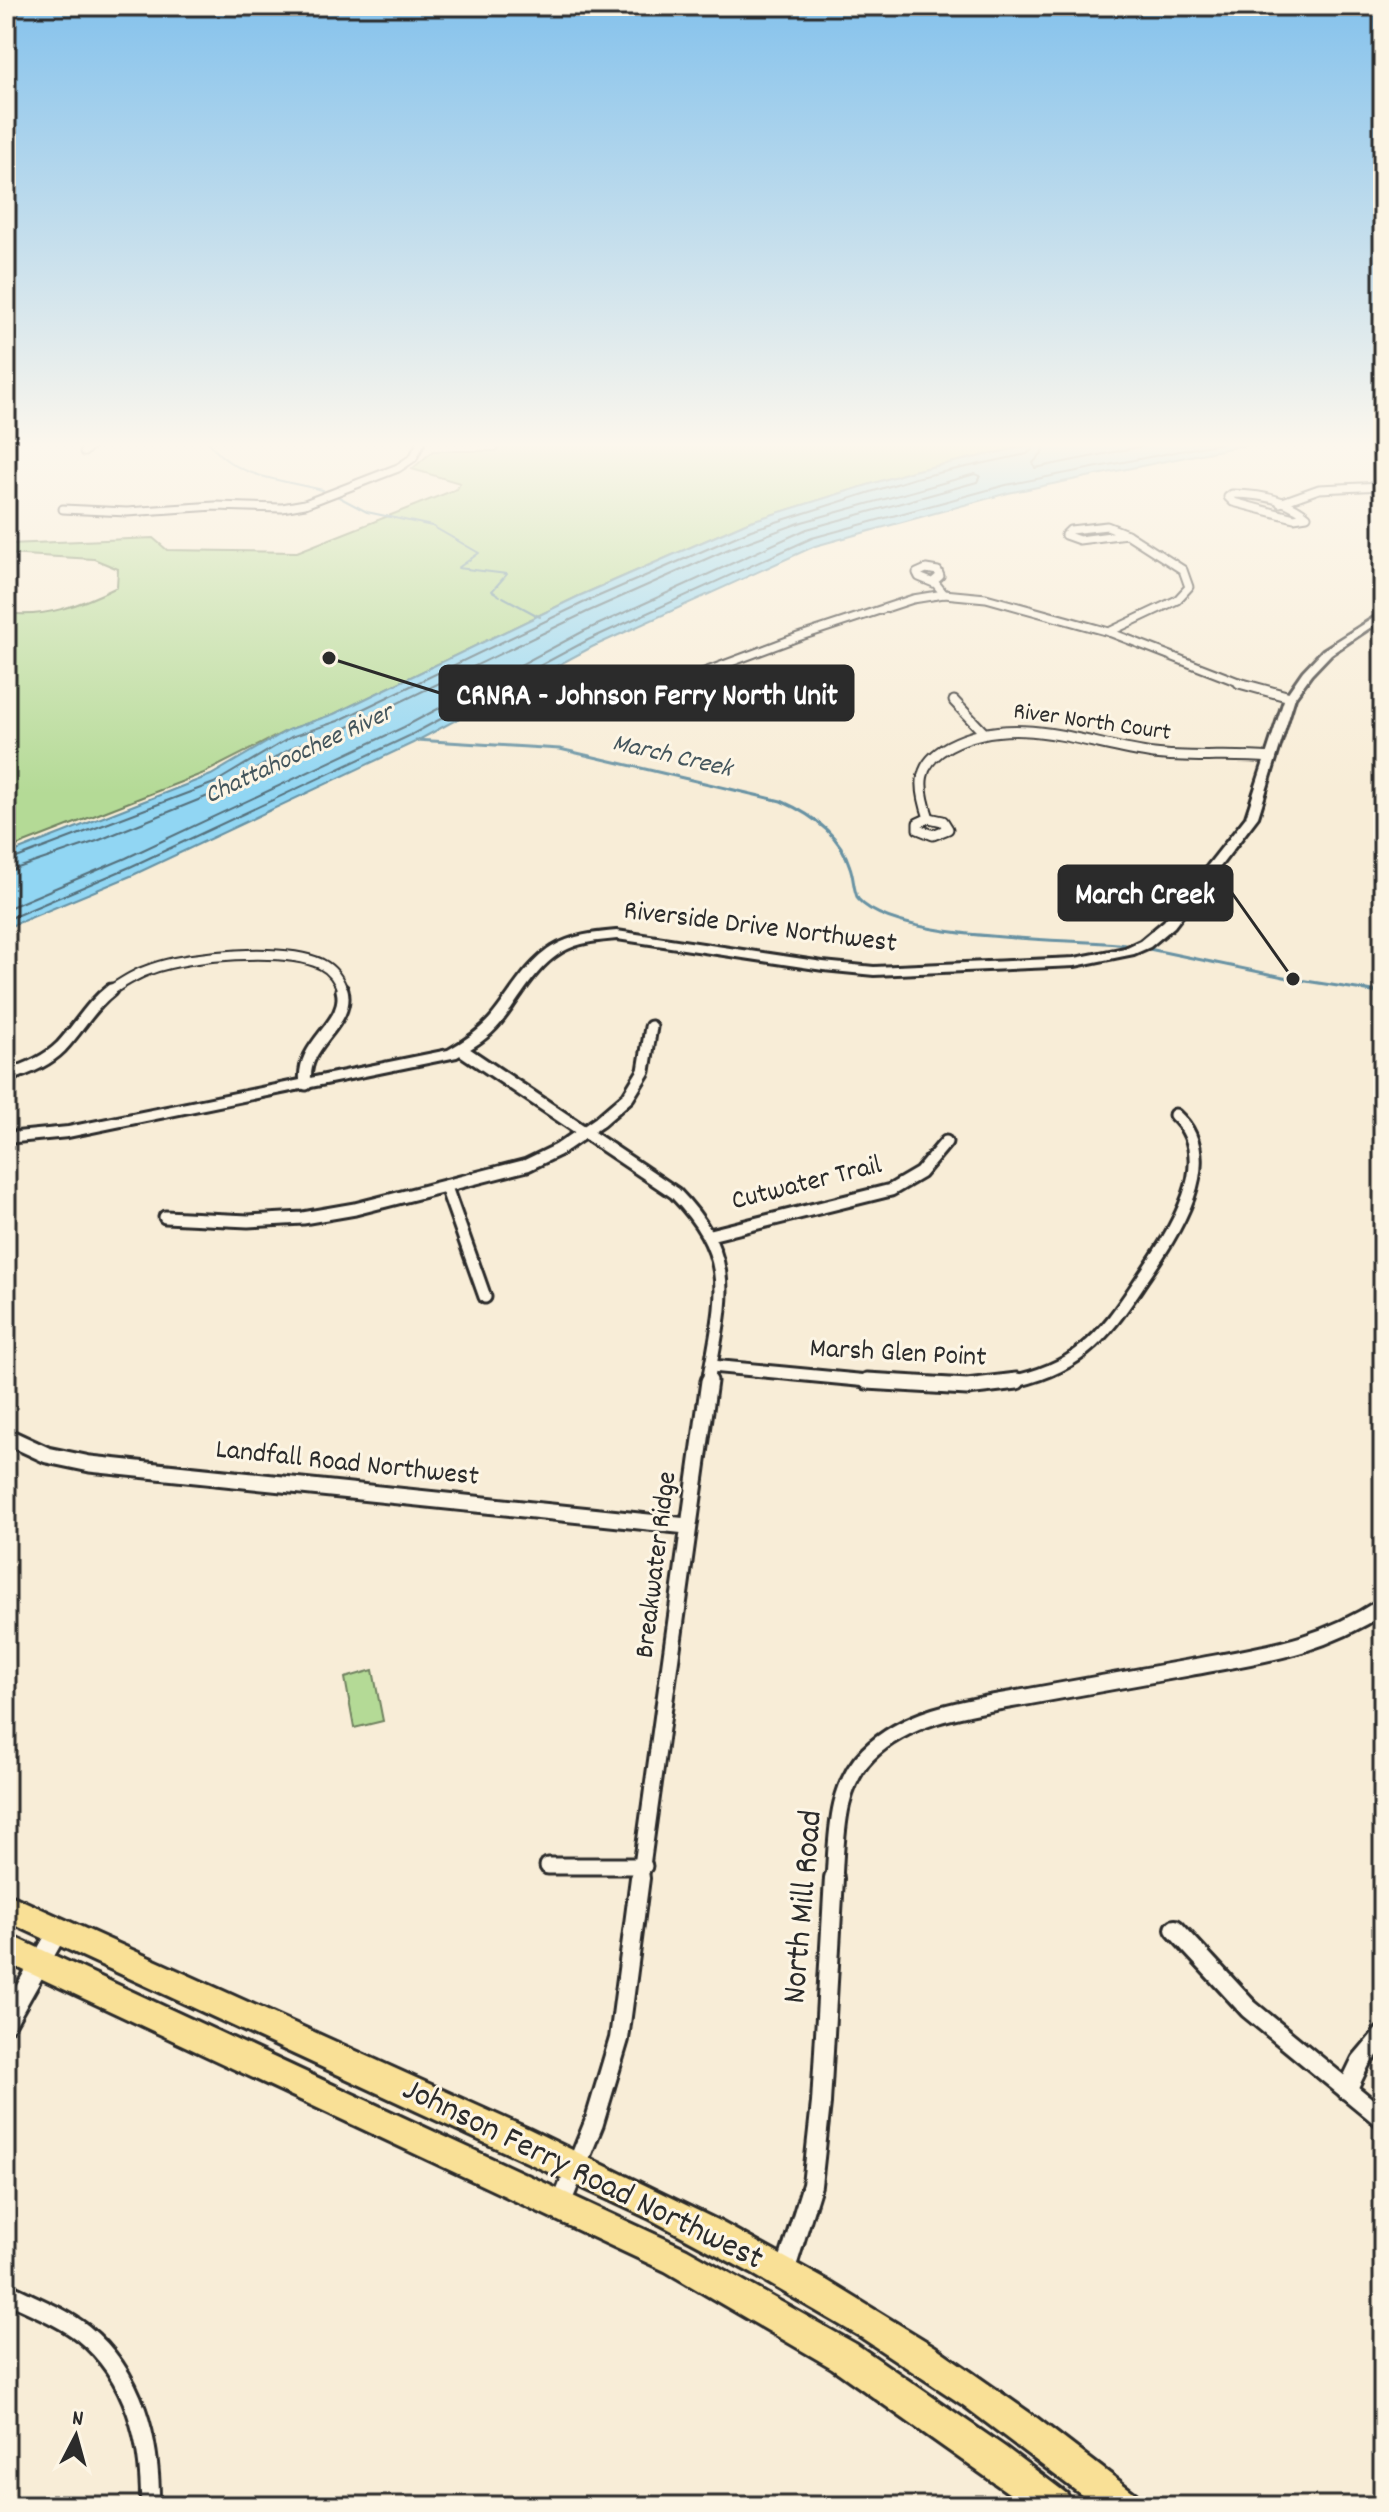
<svg xmlns="http://www.w3.org/2000/svg" width="1389" height="2512" viewBox="0 0 1389 2512" font-family="Dekko,sans-serif">
<style>
.green{fill:#b4da96;stroke:#708260;stroke-width:2}
.water{fill:#91d6f3;stroke:#6892a3;stroke-width:2}
.lines{fill:none;stroke-linecap:round;stroke-linejoin:round}
.shore{stroke:#546f7b;stroke-width:2}
.stream-far2{stroke:#6892a3;stroke-width:2}
.stream-far1{stroke:#6892a3;stroke-width:3}
.stream{stroke:#6892a3;stroke-width:4}
.minor-far4-casing{stroke:#2b2b2b;stroke-width:11}
.minor-far3-casing{stroke:#2b2b2b;stroke-width:13}
.minor-far2-casing{stroke:#2b2b2b;stroke-width:17}
.minor-far1-casing{stroke:#2b2b2b;stroke-width:21}
.minor-casing{stroke:#2b2b2b;stroke-width:24}
.tertiary-casing{stroke:#2b2b2b;stroke-width:6}
.primary-casing{stroke:#2b2b2b;stroke-width:6}
.minor-far4{stroke:#fcf5e5;stroke-width:7}
.minor-far3{stroke:#fcf5e5;stroke-width:9}
.minor-far2{stroke:#fcf5e5;stroke-width:11}
.minor-far1{stroke:#fcf5e5;stroke-width:15}
.minor{stroke:#fcf5e5;stroke-width:18}
.tertiary{fill:#fcf5e5;fill-rule:evenodd}
.primary{fill:#f9e096;fill-rule:evenodd}
.labels{text-anchor:middle;dominant-baseline:central;stroke-width:6;stroke-linejoin:round;paint-order:stroke}
.far-street-label{font-size:24px;fill:#2b2b2b;stroke:#fcf5e5}
.far-water-label{font-size:26px;font-style:italic;fill:#44565d;stroke:#fcf5e5}
.street-label{font-size:28px;fill:#2b2b2b;stroke:#fcf5e5}
.near-street-label{font-size:34px;fill:#2b2b2b;stroke:#fcf5e5}
.leader{fill:none;stroke:#2b2b2b;stroke-width:3}
.callout-dot{fill:#2b2b2b;stroke:#fcf5e5;stroke-width:3}
.callout{fill:#2b2b2b;stroke:#2b2b2b;stroke-width:3}
.callout-label{font-size:30px;text-anchor:middle;font-weight:bold;fill:#fff}
</style>
<rect width="100%" height="100%" fill="#f8edd7"/>
<filter id="ink" filterUnits="userSpaceOnUse"><feTurbulence type="fractalNoise" baseFrequency=".0125" numOctaves="2"/><feDisplacementMap in="SourceGraphic" scale="16" xChannelSelector="R" yChannelSelector="G"/><feConvolveMatrix kernelMatrix="1 2 1 2 8 2 1 2 1" color-interpolation-filters="sRGB"/></filter>
<g filter="url(#ink)">
<g class="green">
<path d="M503,442H1046L913,471L748,522L579,596L334,714L288,730L204,773L6,850V613C44,619 83,604 117,587L118,569L94,559L6,554L9,544L153,538L167,550L297,552L457,489L460,483L412,469L433,451H496Z"/>
<path d="M373,1670L383,1721L354,1728L345,1678Z"/>
</g>
<path class="water" d="M1046,442H1260L1008,493L815,546L592,647L413,743L133,875L6,928V855L211,775L288,730L334,714L579,596L748,522L913,471Z"/>
<g class="lines">
<g class="shore">
<path d="M1044,442L1042,453L1033,463L1035,468L1163,442"/>
<path d="M6,862L214,783L291,737L338,721L583,603L751,530L915,478L1027,454L1033,449L1034,442"/>
<path d="M6,872L97,841L218,792L295,746L342,730L587,612L731,548L802,522L975,474L980,476L977,482L807,529L584,631L404,727L126,858L6,909"/>
<path d="M6,920L130,867L409,736L588,640L812,538L1006,485L1226,442"/>
</g>
<g class="stream-far2">
<path d="M209,442C233,478 284,480 323,490"/>
<path d="M335,495L367,512L432,526L479,553L458,568L507,574L492,591L500,596"/>
<path d="M503,597L540,617"/>
</g>
<g class="stream-far1">
<path d="M416,740L560,749L781,801C811,814 840,834 850,867C854,878 853,889 858,899C895,942 1067,938 1126,945"/>
<path d="M1149,949L1293,979L1376,992"/>
</g>
<path class="stream" d="M1363,990L1383,993"/>
<defs>
<g id="minor-far4">
<path d="M84,452L94,442"/>
<path d="M1232,494C1258,494 1287,499 1307,516L1294,518L1233,502L1228,497Z"/>
<path d="M1280,503L1319,489L1383,486"/>
<path d="M63,509L127,512L215,506L282,508L305,504L398,468L413,458L421,442"/>
<path d="M1107,526L1127,534L1079,540L1065,535L1070,530Z"/>
<path d="M933,582L940,576L938,571L926,569L917,573L919,577L936,584L944,594"/>
<path d="M1109,632L1177,600L1189,587L1183,570L1127,534"/>
<path d="M670,685L798,637L913,599L944,594L986,598L1109,632L1246,685"/>
</g>
<g id="minor-far3">
<path d="M1239,683L1290,697"/>
<path d="M954,701L983,732"/>
<path d="M607,708L675,683"/>
<path d="M929,818L943,821L948,829L933,835L918,829V823Z"/>
<path d="M929,818C918,786 916,764 949,746C1016,711 1085,745 1154,754C1193,759 1232,754 1271,758"/>
<path d="M108,992C122,983 135,974 151,969C189,955 284,947 321,964C333,970 339,979 343,992"/>
</g>
<g id="minor-far2">
<path d="M462,1050L675,1193C740,1260 721,1301 708,1383"/>
<path d="M6,1076C26,1070 46,1062 61,1047C79,1028 90,1006 111,990"/>
<path d="M306,1084C299,1043 351,1025 342,990"/>
<path d="M446,1187L485,1297"/>
<path d="M165,1217L248,1221L303,1218L355,1209L527,1165L558,1150L599,1122L628,1097L644,1071L651,1027"/>
<path d="M710,1235L891,1190L920,1173L946,1142"/>
<path d="M712,1366L889,1383"/>
<path d="M1006,1383C1033,1378 1062,1368 1084,1350C1108,1331 1125,1304 1142,1279C1170,1238 1225,1160 1175,1115"/>
</g>
<g id="minor-far1">
<path d="M867,1381L967,1387L1017,1381"/>
<path d="M6,1436L47,1455L90,1464L687,1526"/>
<path d="M548,1866H644"/>
<path d="M640,1880L709,1381"/>
<path d="M834,1880C837,1837 835,1787 868,1754C911,1712 976,1706 1032,1696C1084,1687 1136,1677 1188,1668C1263,1654 1317,1649 1383,1606"/>
</g>
<g id="minor">
<path d="M1175,1929L1249,2009L1383,2119"/>
<path d="M6,2023L58,1931"/>
<path d="M1347,2090L1361,2061L1383,2035"/>
<path d="M561,2204L594,2123L619,2039L640,1878"/>
<path d="M785,2272L812,2185L821,2103L834,1878"/>
<path d="M6,2292C31,2305 60,2315 83,2333C135,2375 151,2442 150,2506"/>
</g>
<path id="tertiary" d="M1383,612V619L1331,654L1311,675L1295,697L1258,817L1174,927L1150,947L1134,954L1075,966L874,975L823,970L617,939C598,941 579,942 562,952C535,968 520,999 501,1023C489,1038 474,1047 457,1057L68,1137L6,1143V1133L68,1127L448,1050C464,1041 479,1031 491,1017C511,993 525,964 552,947C571,935 595,933 617,931L823,962L874,967L1075,958L1125,948L1140,941L1164,921L1246,817L1285,697L1303,671L1323,650Z"/>
<g id="primary">
<path d="M6,1893L529,2129L719,2221L828,2281L934,2346L1037,2418L1136,2494L1141,2506H1096L963,2405L859,2336L751,2273L650,2219L6,1921Z"/>
<path d="M6,1933L687,2249L856,2344L1005,2447L1067,2494L1072,2506H1027L832,2368L665,2271L6,1962Z"/>
</g>
</defs>
<use href="#minor-far4" class="minor-far4-casing"/>
<use href="#minor-far3" class="minor-far3-casing"/>
<use href="#minor-far2" class="minor-far2-casing"/>
<use href="#minor-far1" class="minor-far1-casing"/>
<use href="#minor" class="minor-casing"/>
<use href="#tertiary" class="tertiary-casing"/>
<use href="#primary" class="primary-casing"/>
<use href="#minor-far4" class="minor-far4"/>
<use href="#minor-far3" class="minor-far3"/>
<use href="#minor-far2" class="minor-far2"/>
<use href="#minor-far1" class="minor-far1"/>
<use href="#minor" class="minor"/>
<use href="#tertiary" class="tertiary"/>
<use href="#primary" class="primary"/>
</g>
</g>
<linearGradient id="sky" x2="0" y2="1"><stop stop-color="#85c2ec"/><stop offset="0.56" stop-color="#fcf7ed"/><stop offset="1" stop-color="#fcf7ed" stop-opacity="0"/></linearGradient>
<rect width="1389" height="794" fill="url(#sky)"/>
<g class="labels">
<g class="far-street-label">
<text transform="translate(1092 723) rotate(8)">River North Court</text>
</g>
<g class="far-water-label">
<text transform="translate(299 755) rotate(-25)">Chattahoochee River</text>
<text transform="translate(672 757) rotate(13)">March Creek</text>
</g>
<g class="street-label">
<text transform="translate(760 929) rotate(7)">Riverside Drive Northwest</text>
<text transform="translate(807 1185) rotate(-14)">Cutwater Trail</text>
<text transform="translate(898 1355) rotate(3)">Marsh Glen Point</text>
<text transform="translate(347 1465) rotate(6)">Landfall Road Northwest</text>
<text transform="translate(658 1565) rotate(-83)">Breakwater Ridge</text>
</g>
<g class="near-street-label">
<text transform="translate(805 1907) rotate(-85)">North Mill Road</text>
<text transform="translate(582 2176) rotate(26)">Johnson Ferry Road Northwest</text>
</g>
</g>
<path class="leader" d="M329 658L440 693M1293 979L1232 893"/>
<g class="callout-dot">
<circle cx="329" cy="658" r="8"/>
<circle cx="1293" cy="979" r="8"/>
</g>
<g class="callout">
<rect x="440" y="666" width="413" height="54" rx="8"/>
<rect x="1059" y="866" width="173" height="54" rx="8"/>
</g>
<g class="callout-label">
<text x="647" y="704">CRNRA - Johnson Ferry North Unit</text>
<text x="1145" y="903">March Creek</text>
</g>
<rect width="1389" height="2512" fill="none" stroke="#fcf5e5" stroke-width="32"/>
<rect x="16" y="16" width="1357" height="2480" fill="none" stroke="#2b2b2b" stroke-width="3" filter="url(#ink)"/>
<g transform="translate(76 2436) rotate(6)" stroke="#fcf5e5" stroke-width="6" paint-order="stroke">
<path d="M0-6L14 30L0 20L-14 30Z" fill="#2b2b2b"/>
<text y="-12" font-size="22" font-weight="bold" text-anchor="middle" fill="#2b2b2b">N</text>
</g>
</svg>
